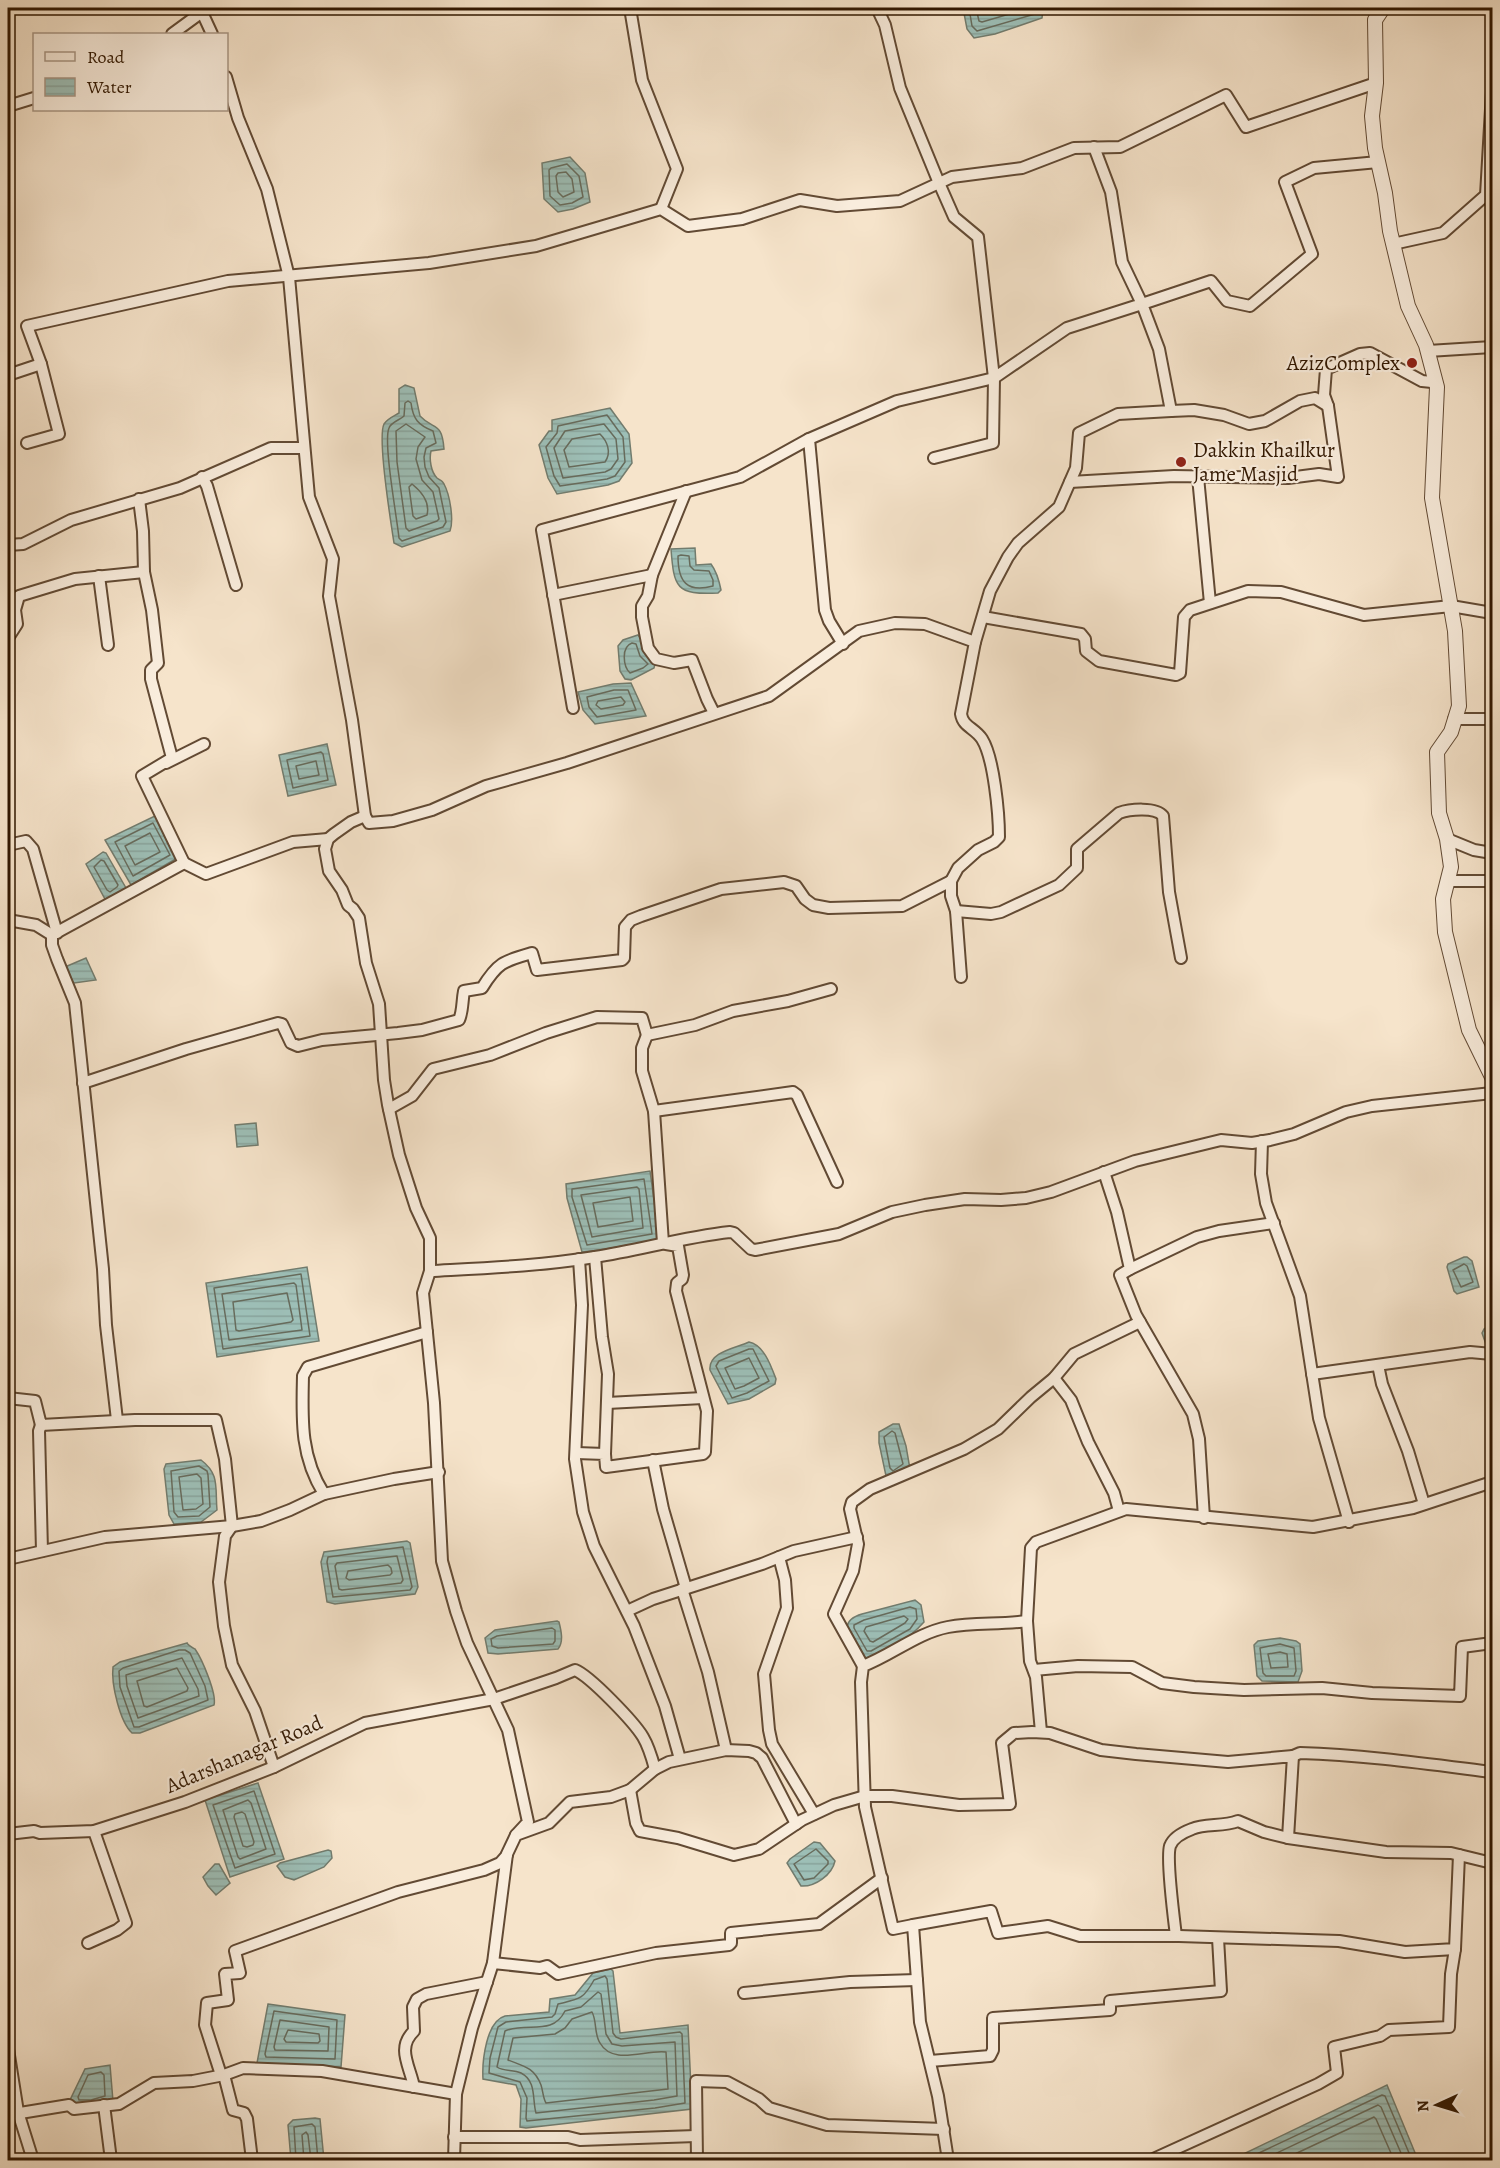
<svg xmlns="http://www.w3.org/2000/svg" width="1500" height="2168" viewBox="0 0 1500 2168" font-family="Alegreya,serif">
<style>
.water{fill:url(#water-rules);stroke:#727c6e;stroke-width:1.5}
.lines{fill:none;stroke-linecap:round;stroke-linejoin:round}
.shore{stroke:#676b5c;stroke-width:1.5}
.minor-casing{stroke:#624a34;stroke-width:14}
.tertiary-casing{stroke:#624a34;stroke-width:16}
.minor{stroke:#f9eddd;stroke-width:10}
.tertiary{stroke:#f9eddd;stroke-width:14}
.poi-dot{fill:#8f2418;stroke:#f9eddd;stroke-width:2}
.labels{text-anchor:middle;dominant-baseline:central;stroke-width:4.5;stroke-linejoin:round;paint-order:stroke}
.poi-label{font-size:21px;fill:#311701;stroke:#f9eddd;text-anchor:end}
.street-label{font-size:21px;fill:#311701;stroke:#f9eddd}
</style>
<defs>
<pattern id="water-rules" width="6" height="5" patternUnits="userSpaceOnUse" patternTransform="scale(1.5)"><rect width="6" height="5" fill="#9dbfb7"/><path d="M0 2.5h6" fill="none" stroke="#88a39c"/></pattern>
</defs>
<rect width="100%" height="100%" fill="#f6e4cb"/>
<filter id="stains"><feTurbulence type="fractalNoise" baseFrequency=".00333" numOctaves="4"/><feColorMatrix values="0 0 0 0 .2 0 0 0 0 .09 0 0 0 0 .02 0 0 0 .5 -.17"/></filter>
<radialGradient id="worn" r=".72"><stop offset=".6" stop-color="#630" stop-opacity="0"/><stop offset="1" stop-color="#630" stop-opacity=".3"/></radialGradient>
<g class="water">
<path d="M963,8H1043V9L1042,18L995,34L974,38L967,29Z"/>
<path d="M570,157L585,173L590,202L573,209L558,212L544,199L542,163Z"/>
<path d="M405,385L414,388L420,416C434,431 442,421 444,449L431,451C429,459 431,472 437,478C442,482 441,479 444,484C450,495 454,520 450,531L402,547L394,543C391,523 377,438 384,424C387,419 394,416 399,413V389Z"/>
<path d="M610,408L629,434L632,463L619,481L608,485L557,494L548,478L539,445L549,431H552V420Z"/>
<path d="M695,548L696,565L711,564C717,572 719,580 721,590L718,593C676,595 674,588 671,549Z"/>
<path d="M638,635L656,660L654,668L631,680L625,679L620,671L618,646L623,640Z"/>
<path d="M631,683L646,716L595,724L583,710L578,692L613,684Z"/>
<path d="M327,744L336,785L288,796L279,755Z"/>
<path d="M157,815L178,855L174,860L131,885L105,840Z"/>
<path d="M103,852L106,853L126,888L109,900L105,899L86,864Z"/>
<path d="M86,958L96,980L74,983L69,979L65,967Z"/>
<path d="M256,1123L258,1145L237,1147L235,1125Z"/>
<path d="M650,1171L659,1236L657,1240L600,1250L582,1252L567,1198L566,1184Z"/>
<path d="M1464,1257H1467L1472,1261L1479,1287L1457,1294L1454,1291L1447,1267L1448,1264Z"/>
<path d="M307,1267L319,1341L217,1357L206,1283Z"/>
<path d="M1492,1323V1350H1488L1482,1333L1484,1329Z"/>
<path d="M749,1342C764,1345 771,1366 776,1379L775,1384L749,1399L728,1404L710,1370C708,1352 736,1348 749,1342Z"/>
<path d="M893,1424H899L906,1446L910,1469L888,1478L886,1476L879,1443V1432Z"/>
<path d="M201,1460C220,1474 215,1488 217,1510L201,1522L174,1524L169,1515L164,1469L166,1464Z"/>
<path d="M407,1541L410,1543L418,1587L415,1594L335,1604L327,1602L321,1562L324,1552Z"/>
<path d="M915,1600L921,1605L924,1622C909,1639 886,1653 865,1659L847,1627C848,1619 855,1616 862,1614Z"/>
<path d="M557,1621L559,1622C561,1630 564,1642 558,1649L498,1654L488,1653L485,1638L495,1630Z"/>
<path d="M1280,1638L1296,1641L1300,1644L1302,1671L1298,1682L1262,1681L1257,1676L1254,1645L1258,1641Z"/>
<path d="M187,1643C187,1644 194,1649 195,1649C202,1659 217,1694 214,1705L140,1733H132C120,1722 111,1684 113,1667L120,1662Z"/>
<path d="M258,1783L284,1859L230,1877L205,1800Z"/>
<path d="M814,1842L820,1843L835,1861C832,1875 815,1887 801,1886L787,1863L790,1859Z"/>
<path d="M328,1850L331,1851L332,1858L324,1867L294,1880L285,1877L277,1866L280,1863Z"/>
<path d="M215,1864H219L230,1883L216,1895L208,1886L203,1877Z"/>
<path d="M611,1969L613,1971L620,2033L688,2025L692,2109L526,2128L520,2127L521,2099L516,2085L483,2079C482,2062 486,2021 505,2016L549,2012L550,1999L575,1995L593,1973Z"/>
<path d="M268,2004L345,2015L341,2067L257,2063Z"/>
<path d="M110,2065L113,2101L76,2107L70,2100L85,2069Z"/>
<path d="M1387,2085L1418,2160H1231Z"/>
<path d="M315,2118L320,2119L324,2160H291L288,2125L293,2120Z"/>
</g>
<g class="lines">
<g class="shore">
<path d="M969,8L972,26L977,31L1035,14L1037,8"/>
<path d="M976,8L979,21L982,22L1030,8"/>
<path d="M567,164L579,176L583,197L572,203L560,205L550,196L549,170L551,168Z"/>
<path d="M566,172L572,179L574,192L563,197L558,192L556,176L558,173Z"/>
<path d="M408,401L411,403C413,419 418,425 433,431L436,443L426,448L424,457L425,467L429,477L439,488L446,522L443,527L402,541L399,538C397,518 383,442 389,428C391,422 400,420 404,416L405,403Z"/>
<path d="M607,415L623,437L625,462L615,476L607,479L560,486L554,476L546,447L557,433L558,426Z"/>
<path d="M406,424L425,437L418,447L416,459L422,480L433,492L439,519L437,521L409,531L406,528L397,462L396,431Z"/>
<path d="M604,424L616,439L618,459L611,469L605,472L563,478L554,448L565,431Z"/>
<path d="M600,434C607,441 612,452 605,462L569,467L564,450L572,439Z"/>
<path d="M412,484C422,492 430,503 427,515L416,519L413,516L409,487Z"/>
<path d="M681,555L689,556L690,566L694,570L709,571L713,580V586C687,593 678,582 678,556Z"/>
<path d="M632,643L636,644L640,656L648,664L643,668L630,673C623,666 621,647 632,643Z"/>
<path d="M614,690H628L636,710L597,717L589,707L587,697Z"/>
<path d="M621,697L625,702L623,705L601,709L596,705L598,701Z"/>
<path d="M321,752L323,754L328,780L293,788L287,760Z"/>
<path d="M316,761L319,775L299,779L296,766Z"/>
<path d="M153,823L170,855L133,876L115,842Z"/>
<path d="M150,833L160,852L135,865L125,846Z"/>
<path d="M101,860L104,861L118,885L117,887L110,892L107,890L94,867Z"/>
<path d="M644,1179L652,1234L587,1245L572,1197V1189Z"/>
<path d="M637,1187L639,1189L643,1228L592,1237L581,1195Z"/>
<path d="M630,1197L633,1221L598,1227L593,1203Z"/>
<path d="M1464,1264L1467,1266L1473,1282L1461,1287L1453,1270Z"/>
<path d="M301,1274L310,1336L223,1349L214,1288Z"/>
<path d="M294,1283L296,1285L302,1330L229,1340L222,1294Z"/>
<path d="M287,1293L293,1320L291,1322L239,1331L236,1330L233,1302Z"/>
<path d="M749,1349H753L769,1381L747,1393L732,1398L716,1366L719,1361Z"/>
<path d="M749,1358L759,1378L744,1386L735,1389L725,1368Z"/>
<path d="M892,1431L895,1433L903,1464L893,1471L890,1468L884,1437Z"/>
<path d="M199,1466L207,1471L208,1475L210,1507L199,1516L178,1517L174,1512L171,1471Z"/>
<path d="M197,1474L201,1478L203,1504L196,1509L183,1510L179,1477Z"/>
<path d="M403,1547L412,1587L410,1590L333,1597L327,1562L328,1557Z"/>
<path d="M397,1556L403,1580L401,1583L342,1590L339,1589L335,1566L337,1563Z"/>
<path d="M388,1565L391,1568L392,1573L390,1575L349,1580L346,1578L348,1571Z"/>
<path d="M910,1607L916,1609L917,1619L910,1629L871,1651H867L854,1628V1625L864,1620Z"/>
<path d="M904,1616L908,1619L905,1623L873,1642L870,1641L864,1631L866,1627Z"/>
<path d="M552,1628L555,1630V1641L553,1644L498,1648L492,1646L491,1639L497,1636Z"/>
<path d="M1280,1644L1294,1648L1296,1671L1294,1676H1266L1263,1673L1260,1648Z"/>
<path d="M179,1650H185L190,1653L205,1686L208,1700L139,1727H134L120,1687L119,1671L123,1668Z"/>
<path d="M1280,1652L1287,1654L1288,1667L1271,1668L1268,1654Z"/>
<path d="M182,1658L198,1689L199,1696L138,1718L127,1686L126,1675Z"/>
<path d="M177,1668L188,1688L187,1691L147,1707L144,1706L137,1681Z"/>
<path d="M254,1791L275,1854L235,1868L213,1805Z"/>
<path d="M248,1800L251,1803L266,1849L240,1859L238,1857L223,1810Z"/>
<path d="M242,1812L245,1814L254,1842L253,1845L247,1847L243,1846L234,1817L235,1814Z"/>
<path d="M816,1849L828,1861V1864L814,1878L804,1880L794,1864Z"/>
<path d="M605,1976L607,1979L613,2033L616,2037L621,2039L680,2032L682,2034L685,2103L655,2108L527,2121L526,2118L527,2098L520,2082L489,2073L490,2058L498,2027L506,2022L552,2017L555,2014L558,2004C579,1999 583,2000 594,1980Z"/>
<path d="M598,1992L601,1994L606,2034L612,2044L622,2046L675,2042L677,2096L654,2100L536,2113C532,2100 537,2081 521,2073C513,2069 504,2072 497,2067L505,2031C527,2021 552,2037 565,2011L581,2007Z"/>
<path d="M274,2011L337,2020L335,2059L266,2057L265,2054Z"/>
<path d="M592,2012C597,2021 594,2034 600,2043C613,2066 646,2049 666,2052L668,2089L546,2103C543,2098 543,2091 541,2085C534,2067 523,2066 508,2060L513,2038L555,2034L565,2028L572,2019Z"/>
<path d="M280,2020L329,2027L328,2051L275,2050L274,2047Z"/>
<path d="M288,2030L319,2034L320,2041L318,2043L286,2042L284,2039Z"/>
<path d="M101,2072L104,2075L105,2096L91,2100H79L78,2097L88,2075Z"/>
<path d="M296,2160L294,2127L312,2124L315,2127L318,2160"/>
<path d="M304,2160L302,2135L306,2132L308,2135L311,2160"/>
<path d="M1244,2160L1382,2095L1385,2096L1412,2160"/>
<path d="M1262,2160L1378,2105L1381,2107L1404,2160"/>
<path d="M1282,2160L1374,2117L1376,2119L1394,2160"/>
</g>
<defs>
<g id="minor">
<path d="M200,8L212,34"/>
<path d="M630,8L642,80L677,169L661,209"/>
<path d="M877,8L885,25L900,88L939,183L954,217L978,237L994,378L1067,328L1142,304L1122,262L1111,192L1094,147"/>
<path d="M172,34L202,12"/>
<path d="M226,77L238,118L267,189L289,277L309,497L333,559L329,596L352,720L365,816L369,823L393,821L432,810L486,786L567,763L769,696L859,631L895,623L925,624L975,642L961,714C963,727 975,728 982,739C994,758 999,814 999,837L994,842L978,850L958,868L951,881V896L956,911L961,977"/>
<path d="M8,106L34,98"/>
<path d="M1393,244L1443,233L1486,195L1492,92"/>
<path d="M1428,351L1492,347"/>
<path d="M41,364L27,326L228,281L429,263L536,246L661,209L688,226L742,219L800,200L837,206L900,201L952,177L1022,168L1074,148L1120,147L1226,95L1246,127L1376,83"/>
<path d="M8,375L41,364L59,434L27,443"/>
<path d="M1171,411L1194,410L1224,415L1249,424L1265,421L1300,401L1315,398L1328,406"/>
<path d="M202,477L207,486L236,585"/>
<path d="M1198,477L1210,603"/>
<path d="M1070,482L1174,476L1288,478L1319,474L1338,477L1328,406L1324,395L1326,369L1360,354L1370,353L1422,381L1432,382L1437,387"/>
<path d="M139,499L143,531L144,572L152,610L158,663L151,670V679L172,758L142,776L184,863"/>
<path d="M8,545L23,544L71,520L180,488L271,448H304"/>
<path d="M652,575L686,491"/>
<path d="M99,576L108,645"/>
<path d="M553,595L652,575L648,596L642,606V617L648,648L656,659L674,663L692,660L707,699L714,713"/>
<path d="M983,617L1081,634L1085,639L1086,651L1099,661L1176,675L1180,673L1184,617L1190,610L1248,591L1281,592L1364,615L1451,606L1492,613"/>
<path d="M8,638L17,624L15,610L19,596L75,579L144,572"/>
<path d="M975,642L990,591L1008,557L1018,543L1059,507L1076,468L1079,433L1118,414L1171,411L1159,349L1142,304L1211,281L1227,301L1250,306L1312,254L1285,182L1314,168L1378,162"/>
<path d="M843,644L829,621L825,610L809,439L897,401L994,378L993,443L934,458"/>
<path d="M573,708L542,530L740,477L809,439"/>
<path d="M1454,719H1492"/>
<path d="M166,763L204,744"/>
<path d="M365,816L351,822L334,834L328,839L325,849L329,871L342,890L348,905L353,909L359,918L366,963L379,1004L384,1080L388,1105L399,1155L416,1208L430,1238V1271L423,1293L434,1403L442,1561L456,1611L467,1643L508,1730L528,1822L516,1835"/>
<path d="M1447,839L1474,850L1492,853"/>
<path d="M8,845L26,841L33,849L57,933"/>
<path d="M1448,881H1492"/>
<path d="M956,911L991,914L1001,912L1059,885L1077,868V849L1119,813C1130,809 1156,807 1163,816L1169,892L1181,958"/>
<path d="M8,920L36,925L52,935"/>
<path d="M52,935V945L57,959L75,1003L103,1269L106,1325L117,1420"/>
<path d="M52,935L184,863L206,874L293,842L328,839"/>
<path d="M647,1035L642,1048V1071L654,1111L663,1243"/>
<path d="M83,1083L186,1049L278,1023L282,1024L291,1043L298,1046L322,1040L398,1033L422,1030L459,1020C463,1011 462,1001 464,991L482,988C498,962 504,961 532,953L537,970L622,960L624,958L625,927L631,920L641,916L721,889L784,882L796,886L805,899L813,905L829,908L902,906L951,881"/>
<path d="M389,1109L412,1096L433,1069L490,1055L546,1033L597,1017L642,1018L647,1035L695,1025L733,1011L788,1001L831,989"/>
<path d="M654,1111L793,1092L797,1095L837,1182"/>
<path d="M1262,1141L1261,1174L1266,1203L1300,1296L1319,1418L1349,1522"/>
<path d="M1104,1172L1117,1212L1130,1269L1120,1275L1136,1315L1193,1414L1199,1439L1204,1518"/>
<path d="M595,1257L602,1337L608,1374L605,1454"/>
<path d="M579,1259L582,1305L575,1459L583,1512L594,1546L634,1626L665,1706L680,1759"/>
<path d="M1130,1269L1197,1237L1219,1231L1274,1223"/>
<path d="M430,1271C485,1268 540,1266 595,1257C640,1250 684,1237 730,1232L734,1233L751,1249L755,1250L839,1234L892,1212L925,1205L965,1199L1001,1200L1026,1198L1051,1192L1135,1161L1221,1140L1252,1143L1270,1140L1294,1134L1346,1112L1372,1106L1492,1093"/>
<path d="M1378,1365L1382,1384L1408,1451L1424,1504"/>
<path d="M1312,1374L1470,1352L1492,1354"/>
<path d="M1054,1378L1071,1400L1088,1442L1114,1493L1119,1511"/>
<path d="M8,1398L35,1401L41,1425L135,1420H216L225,1459L232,1526L225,1536L219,1582L224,1626L232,1665L255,1711L274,1767"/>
<path d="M607,1403L703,1398"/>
<path d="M41,1425L39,1431L42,1551"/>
<path d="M576,1453L605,1454L606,1467L703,1454L705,1452L707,1411L676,1291L677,1283L682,1279L683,1275L678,1246L666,1244"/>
<path d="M653,1460L663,1509L686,1588"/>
<path d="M324,1494C300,1456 302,1419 303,1376L308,1367L427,1332"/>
<path d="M779,1557L785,1580L787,1608L764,1674L769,1730L772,1744L814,1814"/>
<path d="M8,1559L105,1537L232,1526L261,1521L290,1510L324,1494L394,1479L439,1472"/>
<path d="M682,1589L708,1672L726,1750"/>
<path d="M627,1611L653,1599L762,1564L794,1551L857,1537"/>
<path d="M1027,1621L1030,1661L1036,1677L1041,1732"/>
<path d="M863,1666L834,1614L853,1571L858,1544L850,1509L852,1502L870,1489L964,1449L998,1429L1031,1397L1054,1378L1074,1354L1140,1322"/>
<path d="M1034,1670L1078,1666L1132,1667L1162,1683L1194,1687L1244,1690L1322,1688L1372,1693L1460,1696L1462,1647L1492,1643"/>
<path d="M1293,1756L1300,1753C1365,1755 1428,1764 1492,1772"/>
<path d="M630,1790L636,1823L640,1831L678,1838L734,1855L759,1849L802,1820L834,1805L865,1796H892L959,1805L1010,1804L1002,1743L1014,1733L1032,1732L1050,1733L1101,1750L1136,1754L1228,1762L1293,1756L1288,1838"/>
<path d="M8,1834L34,1831L40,1833L94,1831L185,1802L274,1767L365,1723L494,1699L556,1678L575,1670C590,1676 634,1722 643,1737C649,1747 652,1758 655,1769"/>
<path d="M913,1925L991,1911L998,1933L1048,1926L1080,1936H1179L1339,1941L1405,1952L1455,1949L1459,1855"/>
<path d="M1176,1936C1174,1919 1166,1859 1170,1846C1173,1838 1184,1832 1192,1829C1205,1823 1223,1827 1238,1821L1264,1832L1288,1838L1386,1852L1451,1853L1492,1863"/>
<path d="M88,1943L117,1930L126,1923L94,1831"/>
<path d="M493,1963L540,1968L547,1966L558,1974L656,1953L729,1945L731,1943V1933L819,1924L882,1878"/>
<path d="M744,1993L850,1982L917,1980"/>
<path d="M8,2049L18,2112L33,2160"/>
<path d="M930,2061L990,2056L993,2050V2018L1110,2010V2001L1221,1991L1218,1938"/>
<path d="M221,2075L205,2025L207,2003L228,2000L225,1974L240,1973L235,1951L398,1892L484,1870L500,1863L507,1855"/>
<path d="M224,2075L233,2110L244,2113L247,2119L252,2160"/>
<path d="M414,2087C410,2066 396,2048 414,2031L413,2007L417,1999L426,1994L487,1982"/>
<path d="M104,2105L111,2160"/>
<path d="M8,2115L69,2105L74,2109L119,2104L154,2083L193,2081L224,2075L243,2068L322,2071L456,2094"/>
<path d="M454,2137H568L580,2140L696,2136"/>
<path d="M454,2160L456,2094L472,2028L493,1963L507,1854L516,1835L549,1823L570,1802L611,1797L630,1790L655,1769L669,1762L726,1750L749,1751L756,1753L762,1758L796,1824"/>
<path d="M697,2160L696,2081L727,2082L759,2099L769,2108L827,2125L944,2129"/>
<path d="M948,2160L938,2096L920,2022L913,1925L893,1929L865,1807L861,1682L863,1666C892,1655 917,1633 948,1627C974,1622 1001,1625 1027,1621L1031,1548L1036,1542L1126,1509L1313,1527L1413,1508L1492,1482"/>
<path d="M1151,2160L1318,2084L1337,2073L1334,2047L1380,2036L1389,2030L1449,2027L1451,1974L1455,1949"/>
</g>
<path id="tertiary" d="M1383,8L1375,20L1376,83L1372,116L1375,148L1385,193L1390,231L1408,306L1426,345L1437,387L1432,498L1455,631L1459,706L1451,732L1437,752L1439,813L1447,839L1451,867L1443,899L1445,932L1469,1030L1492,1077"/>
</defs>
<use href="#minor" class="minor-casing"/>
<use href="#tertiary" class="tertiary-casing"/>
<use href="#minor" class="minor"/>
<use href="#tertiary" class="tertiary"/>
</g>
<g class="poi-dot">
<circle cx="1412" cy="363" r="6"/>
<circle cx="1181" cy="462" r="6"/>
</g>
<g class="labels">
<g class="poi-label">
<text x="1400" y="363">AzizComplex</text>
<text x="1193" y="450" text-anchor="start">Dakkin Khailkur<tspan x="1193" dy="24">Jame Masjid</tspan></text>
</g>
<g class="street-label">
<text transform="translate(244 1754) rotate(-23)">Adarshanagar Road</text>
</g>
</g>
<rect width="1500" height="2168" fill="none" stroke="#f6e4cb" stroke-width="30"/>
<rect x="9" y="9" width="1482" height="2150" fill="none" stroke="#311701" stroke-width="3"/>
<rect x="15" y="15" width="1470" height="2138" fill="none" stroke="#311701" stroke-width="1.5"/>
<rect x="33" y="33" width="195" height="78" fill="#f9eddd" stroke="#a99785" stroke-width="1.5"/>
<rect x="45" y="52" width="30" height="9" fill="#f9eddd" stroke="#a99785" stroke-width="1.5"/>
<text x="87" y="63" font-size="18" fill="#311701">Road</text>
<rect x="45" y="78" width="30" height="18" fill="url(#water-rules)" stroke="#a99785" stroke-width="1.5"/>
<text x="87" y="93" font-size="18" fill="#311701">Water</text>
<g transform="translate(1437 2105) rotate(266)" stroke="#f9eddd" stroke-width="4.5" paint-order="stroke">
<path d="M0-4.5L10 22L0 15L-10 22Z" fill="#311701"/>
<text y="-9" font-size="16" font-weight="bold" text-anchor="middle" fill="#311701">N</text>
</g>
<rect width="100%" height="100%" filter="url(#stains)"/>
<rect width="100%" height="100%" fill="url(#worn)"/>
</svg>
